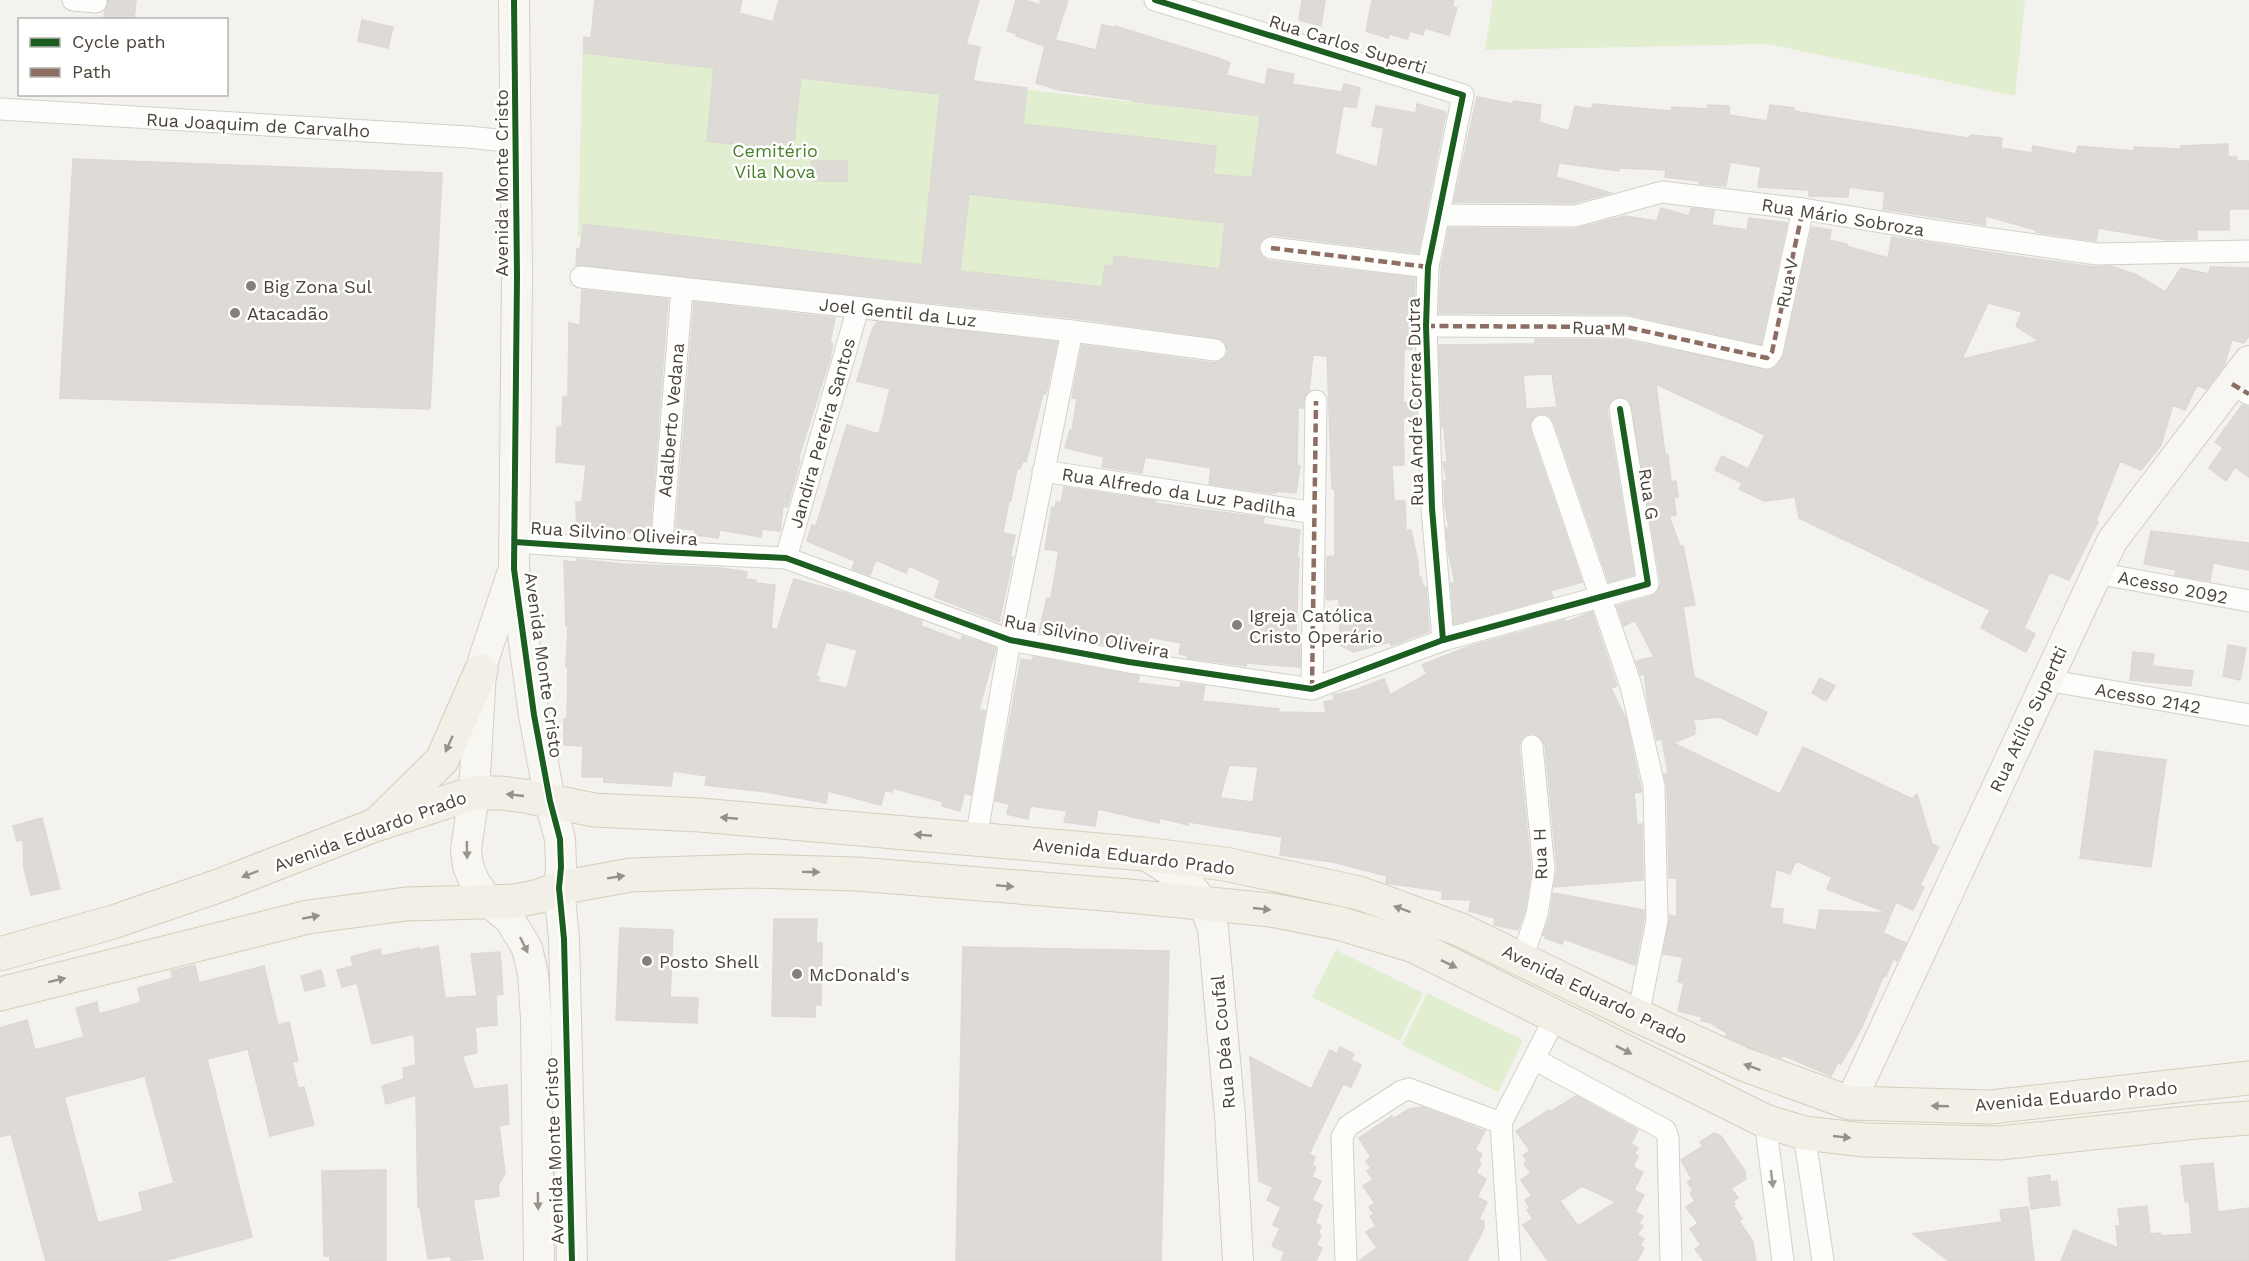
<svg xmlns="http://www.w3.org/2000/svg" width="2249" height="1261" viewBox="0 0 2249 1261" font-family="'Work Sans',sans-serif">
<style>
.green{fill:#e1eecf}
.building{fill:#dedbd6;stroke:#dcd9d4;stroke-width:1.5;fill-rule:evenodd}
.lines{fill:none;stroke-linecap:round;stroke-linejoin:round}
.street-casing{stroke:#d2d0cb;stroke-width:23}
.secondary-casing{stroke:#d3cfc5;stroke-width:32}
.primary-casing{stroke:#d6cebb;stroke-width:35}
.street{stroke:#fdfdfc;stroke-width:21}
.secondary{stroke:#f7f6f1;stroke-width:30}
.primary{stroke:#f2efe6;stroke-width:33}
.quiet{stroke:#8d6e63;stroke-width:4.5;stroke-dasharray:9 4.5;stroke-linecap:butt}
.cycleway-casing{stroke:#fff;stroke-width:10}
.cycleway{stroke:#1b5e20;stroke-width:6}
.oneway{fill:#969187}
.oneway2{fill:#98948c}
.oneway3{fill:#9b9791}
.poi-dot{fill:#868178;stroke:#fff;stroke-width:2}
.labels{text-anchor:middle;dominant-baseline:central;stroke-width:5;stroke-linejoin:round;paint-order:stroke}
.street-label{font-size:18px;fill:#4b4439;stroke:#fff}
.park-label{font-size:18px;fill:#4a7f2a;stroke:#fff}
.poi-label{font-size:18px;fill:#4b4439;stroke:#fff;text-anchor:start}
</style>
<rect width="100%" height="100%" fill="#f4f2ee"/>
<g class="green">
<path d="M1493,0H2016L2025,1L2015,96L1768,44L1485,50Z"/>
<path d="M583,37L1259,117L1237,315L578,237Z"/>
<path d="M1336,950L1423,993L1400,1041L1312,997Z"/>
<path d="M1427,993L1523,1040L1498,1092L1402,1045Z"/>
</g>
<g class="building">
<path d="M108,0H136L134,20H103Z"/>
<path d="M595,0H742L739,13L773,22L779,0H979L966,44L980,47L973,81L1027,88L1023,124L1216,146L1213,174L1252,178L1260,116L1132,101V100L1059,90L1036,83L1045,46L1016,36L1017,34L1007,31L1016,0H1025L1039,5L1041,0H1068L1055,40L1096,50L1102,25L1115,28V26L1218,58L1230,63L1226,75L1265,85L1268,69L1294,74L1292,84L1342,92L1344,84L1360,88L1356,108L1343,106L1335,154L1377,167L1384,128L1372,126L1376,106L1416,113L1417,104L1446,112L1418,253L1273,235L1261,240L1258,247L1263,258L1269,261L1415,278L1412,349H1404L1403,403L1416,402V417L1403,418L1404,465H1392L1394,501H1405L1406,531L1411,530L1418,562L1419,578L1421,577L1423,587H1426L1429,631L1395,644L1391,645L1390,642L1353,652L1340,645L1339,599L1327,600L1326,595L1327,557L1335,556V489H1332L1327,356L1313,355L1309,391L1305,395L1303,408H1298L1297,465L1300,466L1296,493L1276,491V493H1270L1209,484L1211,468L1145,457L1142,473L1102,467L1104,457L1065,448L1070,430L1072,431L1077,399L1072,398L1082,345L1214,363L1225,358L1228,351L1223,340L1217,338L1074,318L576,265L577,249H580L584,224L922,265L940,94L801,78L793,151L707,141L714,68L584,53V37L591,38ZM969,194L1225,223L1220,269L1114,256L1113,266L1105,265L1102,287L960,271Z"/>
<path d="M1302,0H1325L1321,26L1299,20Z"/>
<path d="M1372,0H1454L1452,6L1457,8L1449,35L1425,28L1423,35L1410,31L1407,39L1390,34L1388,38L1366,31Z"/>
<path d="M362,20L393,27L388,48L358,41Z"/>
<path d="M1477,97L1513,104L1514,101L1541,105L1539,122L1569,131L1575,106L1591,109L1593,104L1672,111V107L1708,109V105L1729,106V115L1767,121L1770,105L1794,108L1793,111L1824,116L1968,138L1971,135L2002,138L2001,148L2032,153L2033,146L2076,154L2078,146L2134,151V147L2181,149V146L2228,144V157H2237L2236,161H2249V209H2229V230H2197V239L2168,240L2098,228L2096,241L2036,232V230L1986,216L1985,225L1883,209L1885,192L1849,187L1848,197L1809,196V190L1758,187L1761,167L1730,162L1726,186L1699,184V181L1665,177L1666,170L1619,168V171L1559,163L1556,177L1611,193L1573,203L1454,202Z"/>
<path d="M73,159L442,173L430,409L60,398Z"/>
<rect x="812" y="161" width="35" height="20"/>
<path d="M1661,208L1689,216L1691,208L1714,211L1712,225L1747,230L1749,218L1787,223L1761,344L1626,314L1439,313L1441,268L1449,228L1575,229L1624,216L1657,221Z"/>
<path d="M1812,227L1831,230L1829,240L1847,244L1846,246L1888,258L1892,237L2028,258L2095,267L2111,266L2137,275L2165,292L2181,268L2209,274L2210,267L2249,268V336L2244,343L2232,340L2224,366L2206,389L2197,385L2185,410L2173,405L2161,445L2141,470L2120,461L2096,521L2098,522L2069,580L2050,572L2024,628L2035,634L2026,652L1981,628L1990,610L1799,518L1795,497L1764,501L1739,489L1742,483L1715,470L1722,456L1748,469L1765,435L1656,384L1665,454L1668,455L1671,482L1676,481L1678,497L1674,498L1676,515L1669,516L1680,546H1683L1695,605L1683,607L1694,677L1767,712L1757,735L1720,717L1693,720L1696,729L1694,730L1695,734L1673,743L1780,794L1803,747L1912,799L1917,794L1932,844L1939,847L1920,885L1924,887L1913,910L1896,902L1883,933L1906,943L1897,961L1893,959L1886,976L1884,975L1862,1027L1841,1064L1838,1062L1831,1076L1783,1055L1782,1058L1750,1047L1726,1036L1727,1033L1709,1022L1701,1021L1702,1017L1678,1011L1684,983L1678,982L1683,957L1663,954L1670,915L1677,917V878H1669L1667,786L1664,774L1668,773L1662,739L1657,740L1648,703L1644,673L1641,675L1636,661L1654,657L1635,620L1624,626L1617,606L1652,596L1657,593L1661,583L1630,401L1625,397H1617L1612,400L1607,410L1634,575L1609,582L1554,422L1550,416L1538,414L1532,418L1530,430L1582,582L1550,591L1553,597L1454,624L1451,583H1455L1448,550L1446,528H1449L1445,507L1444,481H1447L1443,462H1447L1444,428H1442L1439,345L1535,344V339L1625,340L1771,370L1777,366L1784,355ZM1988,303L2022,312L2016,326L2039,341L1962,359ZM1552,374L1557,407L1526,409L1523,375ZM1796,861L1832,877L1827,889L1888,913L1820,910L1816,930L1782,924L1783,909L1770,908L1776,869L1790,874Z"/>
<path d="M582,290L668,299L650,531L631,529L630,533L605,532V535L577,533L576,502H582L586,465L556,462L557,427H562L563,397H568L569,323L580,325Z"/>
<path d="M694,302L835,318L830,343L833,344L830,358L798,460L800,461L787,507L783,506L780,531L762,529L761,537L720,530L718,538L695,535V530L676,528Z"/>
<path d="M877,322L1057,342L1046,394H1043L1026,462L1023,461L1020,469L1017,468L1011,501L1009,500L1003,533L1015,535L1010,557H1013L999,622L935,597L940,580L909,566L906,573L876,560L870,575L852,569L855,561L807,541L812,525L816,526L847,425L879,434L890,389L857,381L872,330Z"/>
<path d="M2242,405L2249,407V477L2235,467L2226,481L2209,468L2223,448L2215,442Z"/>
<path d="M1064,487L1156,501L1155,503L1264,518L1263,524L1300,530L1297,559L1299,558L1296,634L1300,635V667L1246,663V666L1188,658V656L1179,654L1181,643L1149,637L1145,652L1039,632L1047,598H1051L1059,551L1045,549L1050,518L1052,507L1055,508L1056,502L1061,503Z"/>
<path d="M2151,531L2249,543V570L2213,563L2210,581L2175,575L2176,570L2144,564Z"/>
<path d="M577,559L621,564L721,568L747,572L746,579L756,580V583L775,585L771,628L777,630L794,579L844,593L922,621L921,626L961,641L962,636L996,648L979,709L985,711L971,795L964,793L960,811L942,806L943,802L893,788L892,792L885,790L881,805L828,791L826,803L767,792L705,785L707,776L673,771L671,786L604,782V777H582L583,746L564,745V719H567L568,667H566L568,626H566L564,561L577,562ZM826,642L857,650L847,688L818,682L819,677L816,676Z"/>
<path d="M1592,612L1617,686L1611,688L1626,719L1641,789V792L1634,793L1637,825L1642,824L1643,880L1554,887L1557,869L1545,745L1538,735L1531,733L1525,735L1521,740L1519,747L1531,870L1525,911L1518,930L1494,925L1495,918L1469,911L1471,900L1442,899V891L1386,883L1387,876L1333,862L1280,855L1282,837L1189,822L1188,825L1160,818L1159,823L1098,809L1095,826L1064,822L1067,811L1030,806L1028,819L1007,814L1009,804L995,801L1021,659L1032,661L1033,657L1139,676L1138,683L1180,688L1181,683L1205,686L1202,701L1279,709L1278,712L1326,713L1324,702L1334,700L1333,695L1355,690L1384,679L1390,695L1427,674L1422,665L1470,646L1565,620L1566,622ZM1229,765L1258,767L1253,802L1220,798Z"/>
<path d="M2228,645L2246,648L2240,680L2223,676Z"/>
<path d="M2133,652L2154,654L2152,666L2193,671L2191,686L2130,680Z"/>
<path d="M1820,678L1835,686L1826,701L1812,693Z"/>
<path d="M2095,751L2166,760L2151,867L2080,858Z"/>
<path d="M42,818L60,889L31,895L24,868L23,840L17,841L13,826Z"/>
<path d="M1553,893L1644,910V920L1635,965L1564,939L1562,944L1545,938L1546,936L1543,935L1550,916Z"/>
<path d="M774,919H817L816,943H822L821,1005H815V1017L772,1016Z"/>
<path d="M620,928L673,930L670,997L698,998L697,1023L616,1020Z"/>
<path d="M438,946L445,998L477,996L471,954L500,952L503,994L496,995L497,1025L475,1027L477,1053L462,1056L474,1089L507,1085L509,1124L499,1126L505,1173L498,1186L499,1196L473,1200L483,1259L451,1261V1256L428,1259L420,1207H418L416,1095L386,1104L382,1086L404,1079L403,1068L416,1065L414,1034L372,1044L357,983L342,987L337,970L353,966L351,957L380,949L382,956L419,948V950Z"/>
<path d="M963,947L1169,951L1161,1261H956Z"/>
<path d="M195,965L199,983L264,966L278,1025L289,1022L298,1061L292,1062L298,1088L304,1087L314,1125L270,1136L248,1049L207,1059L252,1237L164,1261H46L11,1134L0,1137V1028L27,1020L35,1050L84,1037L76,1008L97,1002L99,1014L136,1004L141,1002L138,988L173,978L171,971ZM145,1076L174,1183L139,1193L143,1211L98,1223L64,1097Z"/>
<path d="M321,970L325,986L305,991L301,976Z"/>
<path d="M1340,1047L1354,1054L1351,1060L1361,1065L1351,1087L1343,1084L1309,1154L1315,1157L1312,1165L1316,1167L1312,1177L1321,1181L1312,1200L1322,1205L1315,1223L1321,1226L1318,1234L1321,1235L1316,1245L1322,1248L1316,1261H1281L1285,1252L1272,1246L1280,1228L1273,1225L1281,1207L1267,1200L1273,1187L1259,1181L1250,1057L1311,1089L1330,1050L1337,1054Z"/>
<path d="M1576,1096L1638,1130L1631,1144L1638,1148L1634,1154L1638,1156L1633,1167L1643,1172L1634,1190L1644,1195L1635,1212L1643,1216L1639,1224L1643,1226L1637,1235L1644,1239L1640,1246L1644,1248L1637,1261H1548L1523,1225L1533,1219L1527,1210L1530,1208L1525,1200L1532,1196L1521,1180L1531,1173L1524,1164L1527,1161L1523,1155L1530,1151L1516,1131L1549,1110L1550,1112ZM1582,1186L1616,1202L1578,1226L1560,1201Z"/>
<path d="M1422,1107L1485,1131L1475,1150L1482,1154L1478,1162L1481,1163L1476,1173L1486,1179L1477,1197L1487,1202L1479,1219L1484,1221V1228L1467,1261H1359L1377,1248L1366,1232L1376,1226L1370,1216L1374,1214L1369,1207L1375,1203L1363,1186L1373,1180L1367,1171L1371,1168L1366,1161L1371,1157L1359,1138L1392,1116L1393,1119L1409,1109Z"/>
<path d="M1714,1133L1721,1136L1745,1171L1746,1179L1731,1188L1738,1198L1733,1201L1735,1204L1733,1205L1742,1219L1739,1221L1753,1242L1756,1261H1704L1695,1249L1701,1245L1690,1229L1698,1223L1686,1207L1695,1201L1690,1193L1693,1190L1687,1182L1692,1179L1681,1160L1703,1146L1700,1142Z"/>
<path d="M2213,1163L2218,1212L2249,1208V1261H2061L2074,1230L2118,1248L2116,1226H2120L2118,1209L2147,1206L2150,1234L2160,1233V1236L2192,1234L2189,1201L2185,1202L2181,1166Z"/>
<path d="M386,1170V1261H330V1256H324L322,1171Z"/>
<path d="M2050,1175V1182L2057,1181L2060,1205L2031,1209L2028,1178Z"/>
<path d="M2028,1207L2034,1261H1949L1913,1234L2002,1222L2000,1210Z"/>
</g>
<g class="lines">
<defs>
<g id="street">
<path d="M73,0L96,2"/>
<path d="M1155,0L1463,95L1428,267L1426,326L1432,508L1443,640"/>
<path d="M0,109L468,137L516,142"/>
<path d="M1439,215L1575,216L1662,192L1803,209L1930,230L2097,254L2249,251"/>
<path d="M1271,248L1428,267"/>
<path d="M581,277L1072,331L1215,350"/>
<path d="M1426,326L1626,327L1767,358L1772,352L1803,209"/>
<path d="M2232,384L2249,394"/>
<path d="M1542,426L1631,686L1654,786L1657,921L1638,1016"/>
<path d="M1043,471L1315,513"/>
<path d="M515,542L661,552L786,558L1010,640L1129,662L1312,689L1443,640L1648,584L1620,409"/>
<path d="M661,552L682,289"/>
<path d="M786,558L858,308"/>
<path d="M2096,573L2249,601"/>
<path d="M2046,680L2249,715"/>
<path d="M1312,689L1316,401"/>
<path d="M976,839L1010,640L1072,331"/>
<path d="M1522,959L1537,914L1544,870L1532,746"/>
<path d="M1534,1059L1665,1130L1668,1138L1671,1261"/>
<path d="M1765,1121L1783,1261"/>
<path d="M1804,1133L1823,1261"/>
<path d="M1346,1261L1342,1137L1348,1126L1402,1091L1409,1089L1501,1123"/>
<path d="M1510,1261L1501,1123L1556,1016"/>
</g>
<g id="secondary">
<path d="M514,0L517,276L514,569L534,715L550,801L560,839L561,867L559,888L564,939L572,1261"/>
<path d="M512,574L484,658L481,671L474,793L466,850L468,866L475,883L488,901L510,920L527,948L533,974L536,1018L539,1261"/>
<path d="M1144,854C1182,878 1198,884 1213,928L1230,1116L1238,1261"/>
<path d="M1850,1103L2112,541L2249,361"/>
</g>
<g id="primary">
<path d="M380,821L442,760L481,671"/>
<path d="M0,954L113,922L221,885L375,825L474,793H501L525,796L594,810L700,815L1144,854L1225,864L1359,893L1461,930L1638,1016L1743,1064L1850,1103L1990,1107L2249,1078"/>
<path d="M0,994L308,917L406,904L515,901L540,896L559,888L631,875L750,871L857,874L1129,896L1271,910L1342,924L1414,946L1765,1121L1804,1133L1865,1140L1999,1143L2197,1122L2249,1118"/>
</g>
</defs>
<use href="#street" class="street-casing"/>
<use href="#secondary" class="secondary-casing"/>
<use href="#primary" class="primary-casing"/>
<use href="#street" class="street"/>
<use href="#secondary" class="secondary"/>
<use href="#primary" class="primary"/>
<g class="quiet">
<path d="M1271,248L1428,267"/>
<path d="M1426,326L1626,327L1767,358L1772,352L1803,209"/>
<path d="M2232,384L2249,394"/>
<path d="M1312,689L1316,401"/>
</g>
<defs>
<g id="cycleway">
<path d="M514,0L517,276L514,569L534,715L550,801L560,839L561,867L559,888L564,939L572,1261"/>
<path d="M1155,0L1463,95L1428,267L1426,326L1432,508L1443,640"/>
<path d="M515,542L661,552L786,558L1010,640L1129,662L1312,689L1443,640L1648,584L1620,409"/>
</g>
</defs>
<use href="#cycleway" class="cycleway-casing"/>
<use href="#cycleway" class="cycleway"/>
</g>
<defs><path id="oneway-solid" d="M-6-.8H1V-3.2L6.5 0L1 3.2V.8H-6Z" transform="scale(1.5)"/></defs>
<g class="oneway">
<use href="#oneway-solid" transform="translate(449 744) rotate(114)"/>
<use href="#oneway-solid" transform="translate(515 795) rotate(-174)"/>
<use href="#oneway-solid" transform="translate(729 818) rotate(-175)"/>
<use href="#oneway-solid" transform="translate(923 835) rotate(-175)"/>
<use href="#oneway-solid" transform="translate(811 872) rotate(1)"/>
<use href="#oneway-solid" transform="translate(250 874) rotate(159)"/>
<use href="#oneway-solid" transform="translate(616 877) rotate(-9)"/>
<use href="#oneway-solid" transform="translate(1005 886) rotate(5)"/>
<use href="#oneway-solid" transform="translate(1262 909) rotate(6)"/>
<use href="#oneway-solid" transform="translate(1402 909) rotate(-160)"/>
<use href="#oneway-solid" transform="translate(311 917) rotate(-10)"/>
<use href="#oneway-solid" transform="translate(1449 964) rotate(26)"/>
<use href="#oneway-solid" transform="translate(57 980) rotate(-14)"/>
<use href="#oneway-solid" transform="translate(1624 1050) rotate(27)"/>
<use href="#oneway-solid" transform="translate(1752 1067) rotate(-160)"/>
<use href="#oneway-solid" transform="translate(1940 1106) rotate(-178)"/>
<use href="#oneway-solid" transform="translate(1842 1137) rotate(6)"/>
</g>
<g class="oneway2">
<use href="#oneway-solid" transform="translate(467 850) rotate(89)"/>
<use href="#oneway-solid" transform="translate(524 945) rotate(64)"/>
<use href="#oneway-solid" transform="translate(538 1201) rotate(89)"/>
</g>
<use class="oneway3" href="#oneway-solid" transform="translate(1772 1179) rotate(83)"/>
<g class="poi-dot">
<circle cx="251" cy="286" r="6"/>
<circle cx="235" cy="313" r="6"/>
<circle cx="1237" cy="625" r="6"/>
<circle cx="647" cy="961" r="6"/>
<circle cx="797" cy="974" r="6"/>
</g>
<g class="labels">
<g class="street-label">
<text transform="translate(1348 44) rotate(17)">Rua Carlos Superti</text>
<text transform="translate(258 125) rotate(3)">Rua Joaquim de Carvalho</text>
<text transform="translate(501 183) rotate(-90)">Avenida Monte Cristo</text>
<text transform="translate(1843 217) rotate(9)">Rua Mário Sobroza</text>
<text transform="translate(1787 283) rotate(-78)">Rua V</text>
<text transform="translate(898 312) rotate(6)">Joel Gentil da Luz</text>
<text transform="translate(1599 328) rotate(2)">Rua M</text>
<text transform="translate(1415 402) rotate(-91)">Rua André Correa Dutra</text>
<text transform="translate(671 420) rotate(-85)">Adalberto Vedana</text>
<text transform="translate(822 433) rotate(-74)">Jandira Pereira Santos</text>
<text transform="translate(1179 492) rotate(9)">Rua Alfredo da Luz Padilha</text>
<text transform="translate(1649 494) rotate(81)">Rua G</text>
<text transform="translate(614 533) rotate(4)">Rua Silvino Oliveira</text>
<text transform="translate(2173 587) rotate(11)">Acesso 2092</text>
<text transform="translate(1087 636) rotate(11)">Rua Silvino Oliveira</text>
<text transform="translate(544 665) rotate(82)">Avenida Monte Cristo</text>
<text transform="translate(2148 698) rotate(10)">Acesso 2142</text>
<text transform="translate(2028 719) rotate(-65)">Rua Atílio Supertti</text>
<text transform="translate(370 831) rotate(-20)">Avenida Eduardo Prado</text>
<text transform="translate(1540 854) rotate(-92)">Rua H</text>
<text transform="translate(1134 856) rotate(7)">Avenida Eduardo Prado</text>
<text transform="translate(1595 994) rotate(26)">Avenida Eduardo Prado</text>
<text transform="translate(1223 1042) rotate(-95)">Rua Déa Coufal</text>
<text transform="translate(2076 1096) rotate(-5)">Avenida Eduardo Prado</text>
<text transform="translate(554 1151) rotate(-92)">Avenida Monte Cristo</text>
</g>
<g class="park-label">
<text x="775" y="150">Cemitério<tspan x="775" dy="21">Vila Nova</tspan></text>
</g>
<g class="poi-label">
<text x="263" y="286">Big Zona Sul</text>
<text x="247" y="313">Atacadão</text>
<text x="1249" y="615">Igreja Católica<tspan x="1249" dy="21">Cristo Operário</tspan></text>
<text x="659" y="961">Posto Shell</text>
<text x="809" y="974">McDonald's</text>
</g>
</g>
<rect x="18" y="18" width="210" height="78" fill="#ffffff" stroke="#b7b4b0" stroke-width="1.5"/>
<rect x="30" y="38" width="30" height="9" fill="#1b5e20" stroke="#b7b4b0" stroke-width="1.5"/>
<text x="72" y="48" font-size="18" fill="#4b4439">Cycle path</text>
<rect x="30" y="68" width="30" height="9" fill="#8d6e63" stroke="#b7b4b0" stroke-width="1.5"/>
<text x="72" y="78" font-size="18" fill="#4b4439">Path</text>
</svg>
